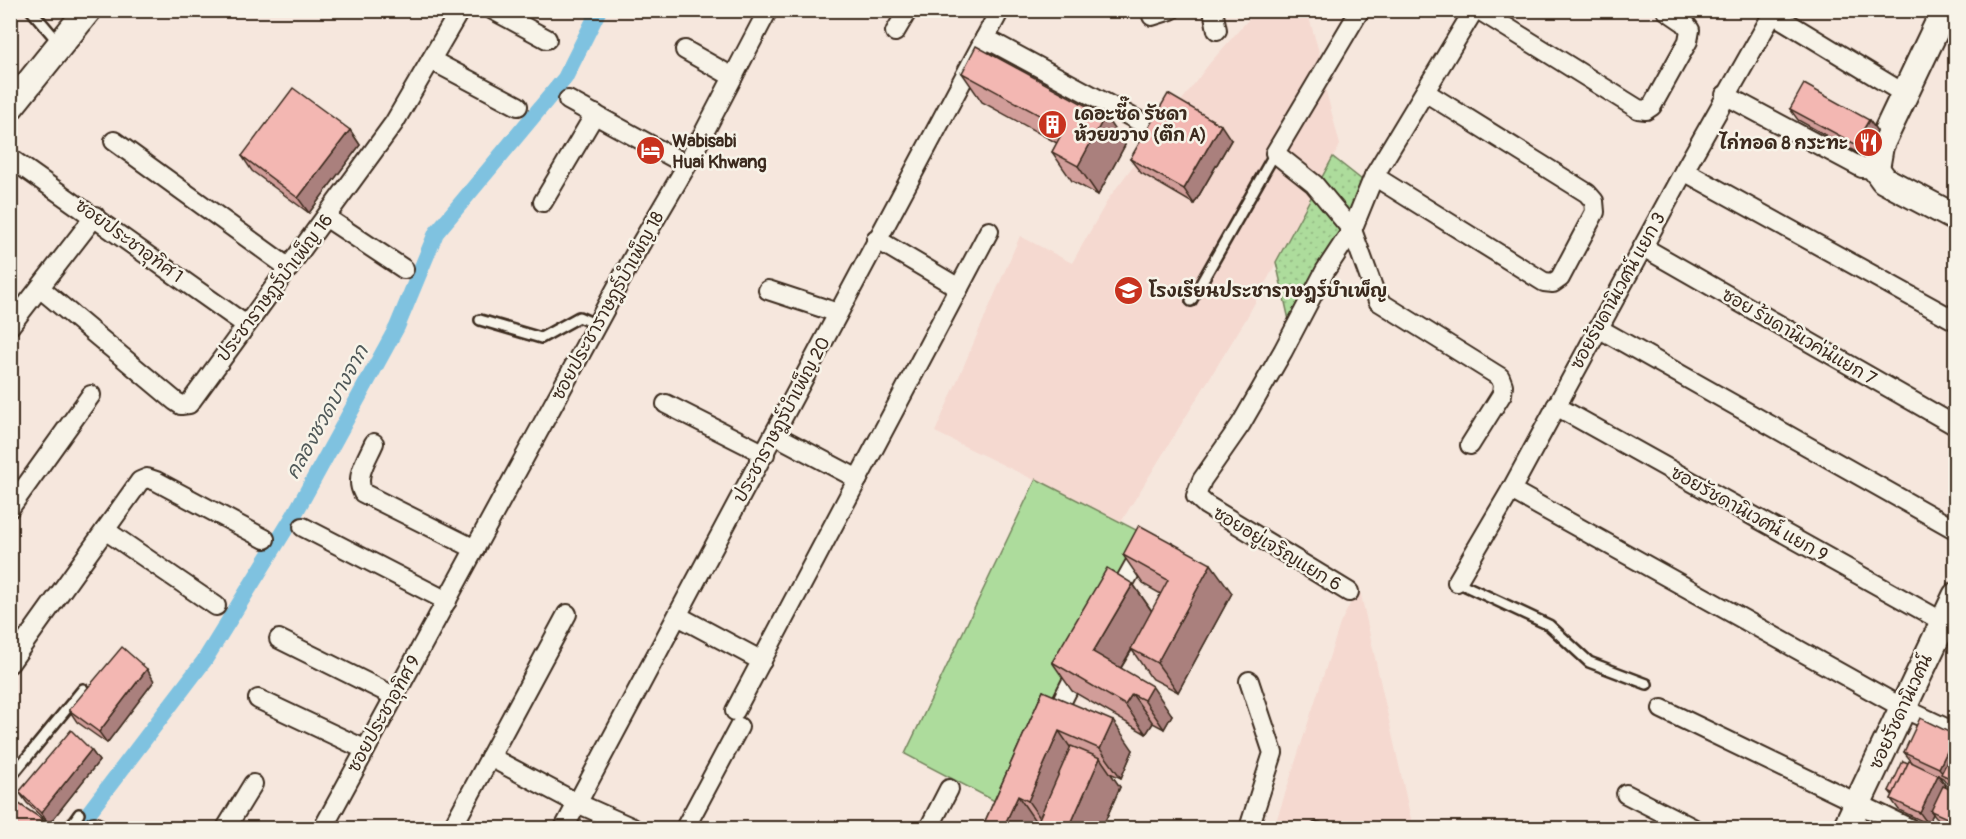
<svg xmlns="http://www.w3.org/2000/svg" width="1966" height="839" viewBox="0 0 1966 839" font-family="Pangolin,'Playpen Sans Thai',sans-serif">
<style>
.built{fill:#f5d9d0}
.green{fill:#addc9c;stroke:#74835d;stroke-width:1.5}
.garden{fill:url(#garden-dots);stroke:#74835d;stroke-width:1.5}
.lines{fill:none;stroke-linecap:round;stroke-linejoin:round}
.canal{stroke:#7fc2e0;stroke-width:16}
.lane-casing{stroke:#3b2a1e;stroke-width:14}
.street-casing{stroke:#3b2a1e;stroke-width:22}
.secondary-casing{stroke:#3b2a1e;stroke-width:30}
.lane{stroke:#f7f3e8;stroke-width:9}
.street{stroke:#f7f3e8;stroke-width:18}
.secondary{stroke:#f7f3e8;stroke-width:26}
.wall{fill:#d19d99;stroke:#3b2a1e;stroke-width:1.5}
.shaded-wall{fill:#aa807d;stroke:#3b2a1e;stroke-width:1.5}
.building{fill:#f3b7b2;stroke:#3b2a1e;stroke-width:1.5}
.labels{text-anchor:middle;dominant-baseline:central;stroke-width:5;stroke-linejoin:round;paint-order:stroke}
.poi-label{font-size:18px;font-weight:bold;fill:#3b2a1e;stroke:#f7f3e8;text-anchor:start}
.street-label{font-size:18px;fill:#3b2a1e;stroke:#f7f3e8}
.water-label{font-size:20px;font-style:italic;fill:#4f5858;stroke:#f7f3e8}
</style>
<defs>
<pattern id="garden-dots" width="8" height="8" patternUnits="userSpaceOnUse" patternTransform="scale(1.5)"><rect width="8" height="8" fill="#addc9c"/><path d="M2 2h.1M6 6h.1" fill="none" stroke="#96bd86" stroke-width="1.8" stroke-linecap="round"/></pattern>
</defs>
<rect width="100%" height="100%" fill="#f6e7dd"/>
<filter id="ink" filterUnits="userSpaceOnUse"><feTurbulence type="fractalNoise" baseFrequency=".0167" numOctaves="2"/><feDisplacementMap in="SourceGraphic" scale="12" xChannelSelector="R" yChannelSelector="G"/><feConvolveMatrix kernelMatrix="1 2 1 2 8 2 1 2 1" color-interpolation-filters="sRGB"/></filter>
<g filter="url(#ink)">
<g class="built">
<path d="M1256,11H1307L1322,62L1325,87L1340,145L1246,319L1121,522L935,432L1020,236L1072,263L1109,198L1209,64Z"/>
<path d="M1359,586L1413,828H1274L1340,624Z"/>
</g>
<path class="green" d="M1036,479L1144,534L1010,809L905,754Z"/>
<path class="garden" d="M1333,157L1367,184L1291,329L1276,262Z"/>
<g class="lines">
<path class="canal" d="M77,828L204,661L293,517L397,327L436,233L565,78L599,10"/>
<defs>
<g id="lane">
<path d="M31,10L59,43"/>
<path d="M1191,301L1275,153"/>
<path d="M480,320L541,338L579,317L597,325"/>
<path d="M1457,582L1549,625L1589,662L1647,684"/>
<path d="M10,778L83,689"/>
<path d="M69,828L79,814"/>
<path d="M1317,828H1318"/>
</g>
<g id="street">
<path d="M493,10L547,39"/>
<path d="M1213,10L1217,30"/>
<path d="M1360,10L1275,153L1314,184L1352,230L1378,301L1500,377L1503,385L1502,394L1470,445"/>
<path d="M1479,10L1638,109L1646,110L1652,106L1688,41L1690,30L1685,23L1666,10"/>
<path d="M1773,14L1903,93"/>
<path d="M1152,16L1171,10"/>
<path d="M895,32L908,10"/>
<path d="M985,38L1150,127"/>
<path d="M685,50L733,77"/>
<path d="M431,60L518,106"/>
<path d="M1725,95L1862,168L1876,169"/>
<path d="M568,100L687,165"/>
<path d="M114,141L289,268"/>
<path d="M10,158L246,325"/>
<path d="M1684,171L1956,321"/>
<path d="M1374,176L1544,282L1553,283L1560,278L1595,212L1594,201L1587,193L1425,92"/>
<path d="M543,202L595,114"/>
<path d="M327,218L404,269"/>
<path d="M876,239L959,288"/>
<path d="M1643,247L1956,426"/>
<path d="M41,289L175,401L181,405L189,404L394,123L460,10"/>
<path d="M768,290L838,313"/>
<path d="M10,326L95,216"/>
<path d="M1598,328L1956,530"/>
<path d="M666,404L765,454"/>
<path d="M1556,406L1956,629"/>
<path d="M775,435L858,479"/>
<path d="M374,443C367,459 354,477 363,493L475,549"/>
<path d="M1511,490L1903,708L1956,733"/>
<path d="M10,508L91,395"/>
<path d="M303,527L447,601"/>
<path d="M105,530L216,606"/>
<path d="M1457,582L1511,490L1684,171L1775,10"/>
<path d="M1349,592L1206,505L1196,496L1202,480L1241,424L1283,351L1325,271L1352,230L1374,176L1474,10"/>
<path d="M1114,601L1143,549"/>
<path d="M678,616L762,661"/>
<path d="M279,639L394,696"/>
<path d="M10,663L140,481L147,478L156,481L265,539"/>
<path d="M258,699L364,749"/>
<path d="M1662,709L1909,828"/>
<path d="M735,711L989,231"/>
<path d="M1052,721L1080,665"/>
<path d="M490,757L577,803L633,828"/>
<path d="M1626,794L1693,828"/>
<path d="M94,826L98,828"/>
<path d="M226,828L253,784"/>
<path d="M323,828L636,252L687,165L768,10"/>
<path d="M452,828L567,614"/>
<path d="M564,828L1000,10"/>
<path d="M685,828L739,727"/>
<path d="M929,828L949,789"/>
<path d="M1249,828L1273,753L1249,681"/>
</g>
<g id="secondary">
<path d="M1941,10L1939,22L1880,146L1876,169L1884,180L1956,218"/>
<path d="M10,107L88,10"/>
<path d="M1846,828L1956,596"/>
</g>
</defs>
<use href="#lane" class="lane-casing"/>
<use href="#street" class="street-casing"/>
<use href="#secondary" class="secondary-casing"/>
<use href="#lane" class="lane"/>
<use href="#street" class="street"/>
<use href="#secondary" class="secondary"/>
</g>
<g class="wall">
<path d="M962,73L1125,145L1098,195L1072,181L1052,152L1057,143L982,102Z"/>
<path d="M1790,109L1869,120L1877,131L1863,156L1798,120Z"/>
<path d="M350,130L360,145L309,213L252,171L242,156Z"/>
<path d="M1231,140L1194,204L1141,173L1130,159Z"/>
<path d="M1123,555L1232,593L1178,692L1151,678L1132,650L1121,668L1172,715L1164,729L1153,723L1146,734L1072,691L1052,662L1133,584L1152,611L1161,594L1143,584Z"/>
<path d="M154,681L107,743L77,722L69,710Z"/>
<path d="M1043,691L1133,750L1121,778L1110,773L1120,787L1102,828H982Z"/>
<path d="M1955,735L1956,789L1949,786L1943,778L1939,776L1946,786V788L1956,792V828L1936,818L1933,814L1928,824L1899,810L1891,799L1893,796L1889,791L1908,763L1912,762L1904,752Z"/>
<path d="M91,750L99,761L49,824L27,803L19,792Z"/>
</g>
<g class="shaded-wall">
<path d="M1105,116L1125,145L1098,195L1078,166Z"/>
<path d="M1869,120L1877,131L1863,156L1855,144Z"/>
<path d="M1221,125L1231,140L1194,204L1184,189Z"/>
<path d="M350,130L360,145L309,213L298,198Z"/>
<path d="M1211,564L1232,593L1178,692L1157,663Z"/>
<path d="M1133,584L1153,613L1113,681L1093,652Z"/>
<path d="M147,669L154,681L107,743L99,732Z"/>
<path d="M1152,686L1172,715L1164,729L1144,700Z"/>
<path d="M1132,694L1153,723L1146,734L1125,705Z"/>
<path d="M1113,721L1133,750L1121,778L1100,749Z"/>
<path d="M1059,731L1079,760L1047,828L1028,801Z"/>
<path d="M1955,735L1956,762L1945,776L1939,768Z"/>
<path d="M91,750L99,761L49,824L41,813Z"/>
<path d="M1100,758L1120,787L1102,828H1069Z"/>
<path d="M1938,775L1946,786L1934,812L1931,811L1933,814L1928,824L1920,813Z"/>
<path d="M1018,796L1038,825L1036,828H1003Z"/>
<path d="M42,819L49,828H36Z"/>
</g>
<g class="building">
<path d="M976,46L1105,116L1078,166L1052,152L1062,133L1052,127L1054,123L962,73Z"/>
<path d="M1804,84L1869,120L1855,144L1790,109Z"/>
<path d="M293,88L350,130L298,198L242,156Z"/>
<path d="M1168,94L1221,125L1184,189L1130,159Z"/>
<path d="M1139,525L1211,564L1157,663L1131,649L1168,580L1123,555Z"/>
<path d="M1107,568L1133,584L1093,652L1152,686L1144,700L1132,694L1125,705L1052,662Z"/>
<path d="M122,647L147,669L99,732L69,710Z"/>
<path d="M1043,691L1113,721L1100,749L1059,731L1028,801L1018,796L1003,828H982Z"/>
<path d="M1920,718L1955,735L1939,768L1904,752Z"/>
<path d="M71,730L91,750L41,813L19,792Z"/>
<path d="M1956,744V781L1941,774Z"/>
<path d="M1071,746L1100,758L1069,828H1035Z"/>
<path d="M1903,761L1908,763L1894,794L1889,791Z"/>
<path d="M1909,761L1938,775L1920,813L1891,799Z"/>
<path d="M1943,786L1956,792V822L1931,811Z"/>
<path d="M10,798L42,819L36,828H10Z"/>
<path d="M1874,821L1885,826L1884,828H1871Z"/>
<path d="M1891,825L1898,828H1889Z"/>
</g>
</g>
<defs>
<symbol id="building-disc" viewBox="-11 -11 22 22"><circle r="9.5" fill="#c8321e" stroke="#f7f3e8"/><path d="M-4-6H4V6H1V3H-1V6H-4ZM-2.5-4.3h1.7v1.8h-1.7ZM.8-4.3h1.7v1.8H.8ZM-2.5-1h1.7V.8h-1.7ZM.8-1h1.7V.8H.8Z" fill="#fff"/></symbol>
<symbol id="restaurant-disc" viewBox="-11 -11 22 22"><circle r="9.5" fill="#c8321e" stroke="#f7f3e8"/><path d="M-5-6h1v4h1v-4h1v4h1v-4h1v5L-1.5 .5V6h-2V.5L-5-1ZM5-6V6H3V1.5H1.5Q1.5-4 5-6Z" fill="#fff"/></symbol>
<symbol id="hotel-disc" viewBox="-11 -11 22 22"><circle r="9.5" fill="#c8321e" stroke="#f7f3e8"/><path d="M-6-4.5h1.5V1H6V5H4.5V3h-9V5H-6ZM-4 0a1.8 1.8 0 1 1 3.6 0ZM.5 0V-2.5h3Q6-2.5 6 0Z" fill="#fff"/></symbol>
<symbol id="school-disc" viewBox="-11 -11 22 22"><circle r="9.5" fill="#c8321e" stroke="#f7f3e8"/><path d="M0-5L7-2L0 1L-7-2ZM-4 1L0 2.5L4 1V4Q0 6-4 4Z" fill="#fff"/></symbol>
</defs>
<g fill-rule="evenodd">
<use href="#building-disc" x="1036" y="108" width="33" height="33"/>
<use href="#restaurant-disc" x="1852" y="126" width="33" height="33"/>
<use href="#hotel-disc" x="634" y="134" width="33" height="33"/>
<use href="#school-disc" x="1112" y="274" width="33" height="33"/>
</g>
<g class="labels">
<g class="poi-label">
<text x="1074" y="114">เดอะซี๊ด รัชดา<tspan x="1074" dy="21">ห้วยขวาง (ตึก A)</tspan></text>
<text x="672" y="141">Wabisabi<tspan x="672" dy="21">Huai Khwang</tspan></text>
<text x="1848" y="143" text-anchor="end">ไก่ทอด 8 กระทะ</text>
<text x="1149" y="291">โรงเรียนประชาราษฎร์บำเพ็ญ</text>
</g>
<g class="street-label">
<text transform="translate(129 241) rotate(36)">ซอยประชาอุทิศ 1</text>
<text transform="translate(275 288) rotate(-53)">ประชาราษฎร์บำเพ็ญ 16</text>
<text transform="translate(1618 291) rotate(-61)">ซอยร้ขดานิเวศน์ แยก 3</text>
<text transform="translate(608 306) rotate(-61)">ซอยประชาราษฎร์บำเพ็ญ 18</text>
<text transform="translate(1799 337) rotate(30)">ซอย ร้ขดานิเวค่นํแยก 7</text>
<text transform="translate(782 420) rotate(-62)">ประชาราษฎร์บำเพ็ญ 20</text>
<text transform="translate(1749 514) rotate(29)">ซอยรัชดานิเวศน์ แยก 9</text>
<text transform="translate(1277 549) rotate(31)">ซอยอยู่เจริญแยก 6</text>
<text transform="translate(1901 712) rotate(-65)">ซอยรัชดานิเวศน์</text>
<text transform="translate(384 714) rotate(-61)">ซอยประชาอุทิศ 9</text>
</g>
<g class="water-label">
<text transform="translate(327 412) rotate(-61)">คลองชวดบางจาก</text>
</g>
</g>
<rect width="1966" height="839" fill="none" stroke="#f7f3e8" stroke-width="36"/>
<rect x="18" y="18" width="1930" height="803" fill="none" stroke="#3b2a1e" stroke-width="2" filter="url(#ink)"/>
</svg>
